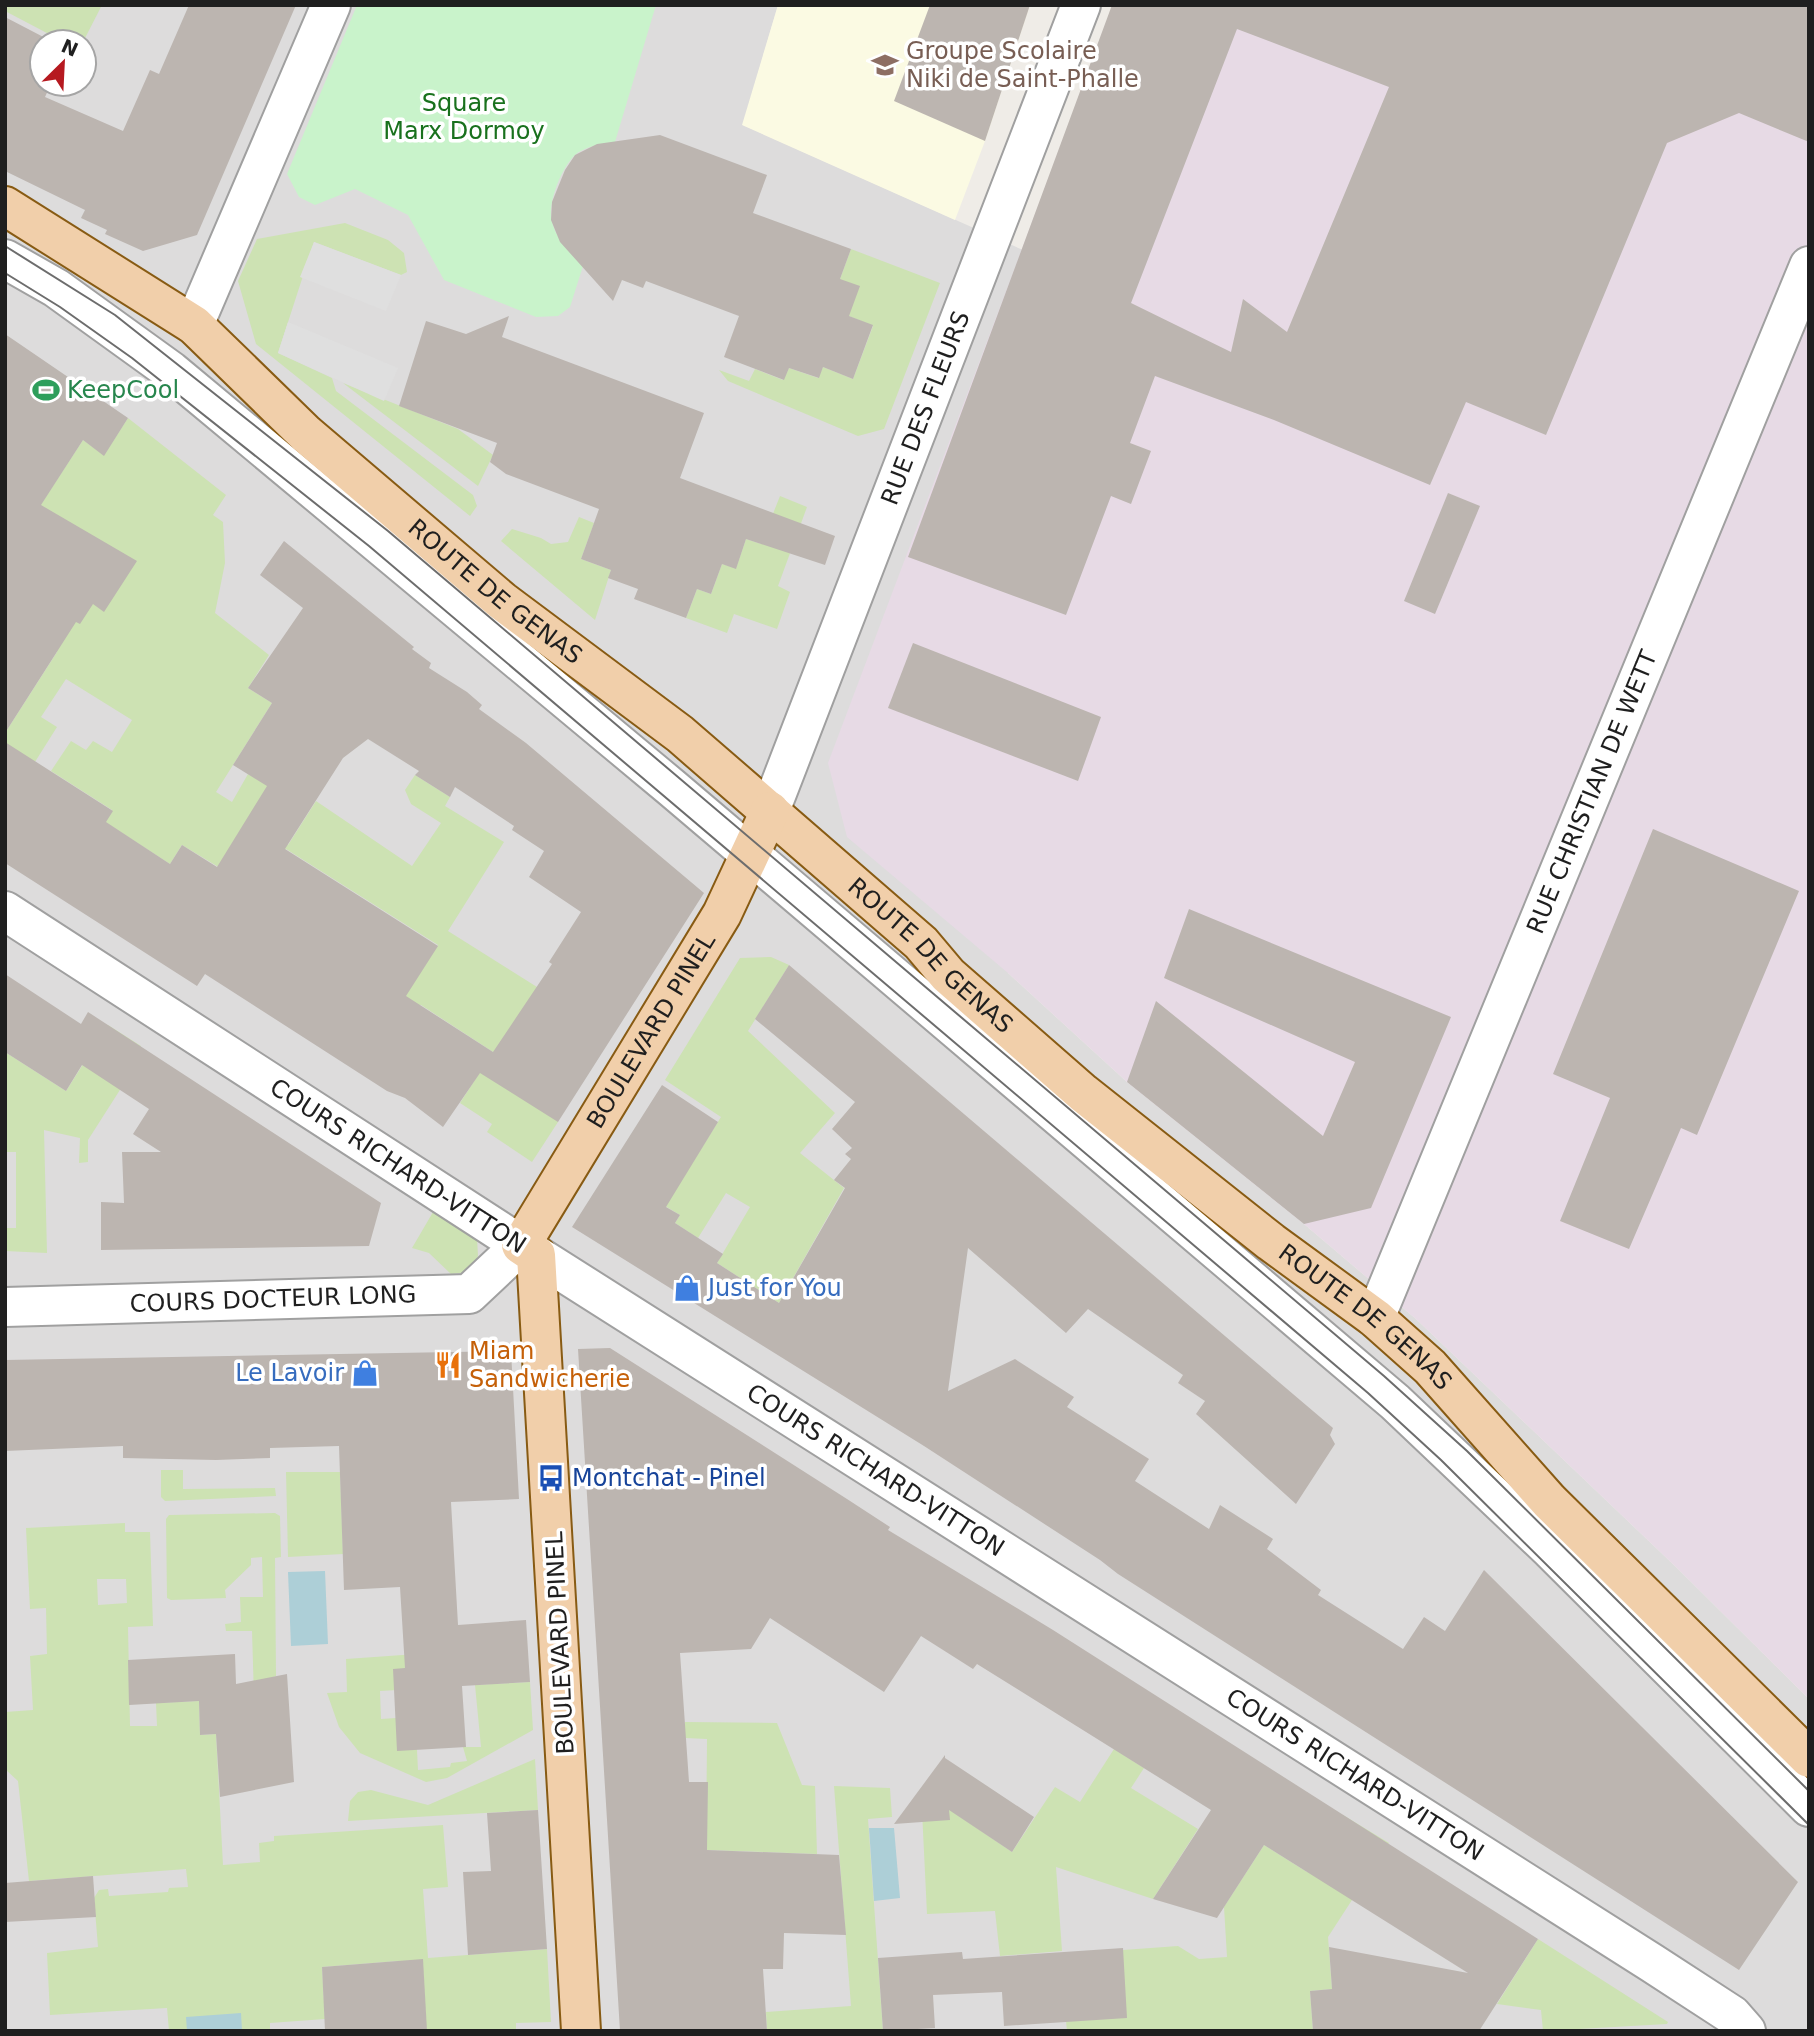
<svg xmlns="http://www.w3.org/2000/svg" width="1814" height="2036" viewBox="0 0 1814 2036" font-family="'DejaVu Sans',sans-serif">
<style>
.residential{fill:#dddcdc;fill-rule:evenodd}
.industrial{fill:#e7dae5}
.education{fill:#fbfae3}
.grass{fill:#cde2b3;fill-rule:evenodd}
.park{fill:#c9f3cb}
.parking{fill:#dfdfdf}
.water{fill:#adcfd7}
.building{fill:#bcb5b0;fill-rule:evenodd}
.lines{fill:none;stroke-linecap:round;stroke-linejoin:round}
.minor-casing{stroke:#a0a0a0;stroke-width:42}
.major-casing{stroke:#885b13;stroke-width:42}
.minor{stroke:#fff;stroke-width:38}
.major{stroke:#f1cfaa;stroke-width:38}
.tram{stroke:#6d6d6d;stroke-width:2}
.labels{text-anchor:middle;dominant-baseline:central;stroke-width:7;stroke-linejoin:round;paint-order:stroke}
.education-label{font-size:24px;fill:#785e54;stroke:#fff;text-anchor:start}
.park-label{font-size:24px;fill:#19711d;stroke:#fff}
.leisure-label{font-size:24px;fill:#27864d;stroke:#fff;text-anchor:start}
.street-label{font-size:24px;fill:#1f1f1f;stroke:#fff}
.shop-label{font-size:24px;fill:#366cbe;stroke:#fff;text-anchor:start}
.food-label{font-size:24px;fill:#c56008;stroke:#fff;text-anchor:start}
.transit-label{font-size:24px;fill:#164399;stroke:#fff;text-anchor:start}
</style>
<rect width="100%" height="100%" fill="#efece7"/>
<path class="residential" d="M5,5H778L743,125L1023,250L1008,973L1127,1082L1304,1224L1416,1319L1676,1567L1809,1699V2031H5ZM42,42H84V84H42Z"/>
<path class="industrial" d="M1114,5H1809V1699L1676,1567L1416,1319L1304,1224L1127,1082L1008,973L847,837L828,763Z"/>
<path class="education" d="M778,5H1030L985,141L955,220L742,125Z"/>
<g class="grass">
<path d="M5,5H102L83,42H64L5,11Z"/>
<path d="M345,223L388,240L404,253L407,272L401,275L314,242L278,353L332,378L336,391L473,495L477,506L470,516L256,344L238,281L257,239Z"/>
<path d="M851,249L940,283L884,429L858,436L728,381L719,370L749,381L755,369L783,380L789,368L818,378L823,367L853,379L873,326L849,316L840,279Z"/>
<path d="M343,383L458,429L493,455L478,486Z"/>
<path d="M128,418L226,495L213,515L223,522L225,563L215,613L269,655L248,688L272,703L216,792L232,802L248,774L268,785L288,845L316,801L412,866L441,823L411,804L405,790L415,775L450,797L445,806L504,842L448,931L537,987L558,1122L532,1162L487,1132L492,1124L460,1103L493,1052L421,1005L398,1007L438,945L286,849L238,923L225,871L182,845L170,864L105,822L112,810L51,771L71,741L86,750L93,741L112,752L132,720L66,679L41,717L57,727L28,773L5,758V733L57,652L5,559L83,440L104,455Z"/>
<path d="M780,496L807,507L778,586L790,592L777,629L734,614L727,633L686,618L697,589L711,594L722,564L736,568L746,539L761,544Z"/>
<path d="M579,517L594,523L581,559L611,570L595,620L501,541L512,529L541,538L551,544L568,542Z"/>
<path d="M771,957L789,965L748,1031L835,1113L800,1153L844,1188L779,1303L717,1263L750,1207L726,1193L698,1238L675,1223L680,1215L665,1206L721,1117L665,1080L740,958Z"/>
<path d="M108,1025L141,1046L130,1062L132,1071L88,1140V1162L79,1163L80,1138L44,1130L47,1253L5,1251V1228H16V1152H5V1052L66,1091Z"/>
<path d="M436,1207L477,1238L478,1256L468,1272L451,1274L429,1253L412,1248Z"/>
<path d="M161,1470H183V1489L275,1488L276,1496L165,1501L161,1497Z"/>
<path d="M286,1472H340L343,1554L288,1557Z"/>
<path d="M275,1513L280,1516L281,1557L275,1558L276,1676L273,1677V1697L254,1698L252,1631H226L225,1624L241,1622L240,1597H263L262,1557L251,1558V1565L225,1590L226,1598L171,1600L167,1598L166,1519L169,1515Z"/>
<path d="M125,1523V1532H150L153,1626L128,1627L130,1726H157L156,1703L199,1701L200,1735L216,1734L223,1865L260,1862L259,1843L274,1841V1836L443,1825L448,1887L423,1889L428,1958L547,1949L551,2022L516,2023V2031H427L398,1961L322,1967L325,2019L270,2023V2031H169L167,2008L50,2015L47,1953L98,1947L94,1898L99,1890L108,1889L109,1896L168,1892L169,1888L188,1887L186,1869L29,1881L18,1781L5,1769V1712L33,1710L30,1656L47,1654L46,1608L30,1609L26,1528ZM97,1579H126L127,1603L98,1605Z"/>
<path d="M431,1653L433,1688L380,1691L381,1719L396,1718L417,1750L418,1770L450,1767L451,1763L467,1761L463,1747H481L475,1685L530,1682L533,1730L447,1778L426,1782L360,1753L339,1727L327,1693L347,1692L346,1659Z"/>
<path d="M685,1722L777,1723L802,1785L815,1786L817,1854L706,1850L707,1739L685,1738Z"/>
<path d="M1114,1749L1144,1768L1131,1788L1198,1829L1153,1899L1056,1867L1062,1951L1000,1956L995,1911L927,1914L921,1790L1012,1852L1055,1787L1080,1802Z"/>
<path d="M535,1759L538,1810L348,1821L350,1801L358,1792L371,1790L428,1805Z"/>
<path d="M834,1786L890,1788L892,1817L868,1819L883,2031H767L766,2012L851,2006Z"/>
<path d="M1343,1815L1389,1843L1328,1937L1332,1989L1310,1991L1313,2031H1067L1066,2021L1123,1950L1178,1946L1199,1959L1227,1957L1224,1907L1264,1845L1307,1872Z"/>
<path d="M1538,1939L1668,2022L1667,2024L1543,2031L1541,2010L1497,2004Z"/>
</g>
<path class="park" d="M357,5H656L615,142C602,144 584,146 574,156C561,169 547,204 552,222C557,241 571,253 583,266L570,307L558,316L536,317L444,280L408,215L355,189L315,205L299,197L287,174Z"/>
<g class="parking">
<path d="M314,242L401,275L386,311L300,277Z"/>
<path d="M288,322L398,368L384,401L278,353Z"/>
</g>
<g class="water">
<path d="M325,1571L328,1644L291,1646L288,1572Z"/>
<path d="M869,1828H894L900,1898L874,1901Z"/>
<path d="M241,2013L242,2031H187L186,2017Z"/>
</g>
<g class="building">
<path d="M189,5H296L197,235L143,251L105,234L107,230L81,218L85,210L5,171V17L53,42H42V84H51L45,97L123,131L150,70L159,74Z"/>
<path d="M930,5H1030L985,141L894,101Z"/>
<path d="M1112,5H1809V142L1739,113L1667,143L1546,435L1466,402L1430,485L1274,420L1155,376L1130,443L1151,451L1131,504L1111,496L1066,615L908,557ZM1237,29L1389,87L1287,332L1243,299L1231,352L1131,303Z"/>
<path d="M660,135L767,175L753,213L851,249L840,279L860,286L849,316L873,325L853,379L823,367L819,378L789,368L784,380L724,357L739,316L646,281L643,288L622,280L613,301L560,242L551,220L552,202L565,170L575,155L597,144Z"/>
<path d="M509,316L502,337L704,413L680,478L835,536L825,565L746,539L736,569L722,564L711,594L697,589L686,618L634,599L638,589L608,578L611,570L581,559L599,509L506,474L490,462L497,443L399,406L426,321L466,334Z"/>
<path d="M5,334L128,418L104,456L83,440L41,505L137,561L104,612L93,604L80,624L76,622L5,733Z"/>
<path d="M1448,493L1480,506L1435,614L1404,601Z"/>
<path d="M284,541L414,647L412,649L431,663L429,668L467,692L482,705L479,709L526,743L704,893L558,1122L480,1073L443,1127L405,1098L387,1091L205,974L197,986L5,863V742L113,811L106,822L170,864L182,845L217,867L267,786L233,765L272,703L248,688L303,608L260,575ZM368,739L419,771L415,775L450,797L455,787L514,826L512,830L544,851L529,877L581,912L549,962L552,964L493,1052L406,996L438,946L285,849L343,758Z"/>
<path d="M913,643L1101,717L1078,781L888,708Z"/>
<path d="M1653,829L1799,891L1697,1135L1681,1128L1629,1249L1560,1221L1610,1098L1553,1074Z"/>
<path d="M1189,909L1451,1017L1371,1208L1304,1224L1127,1082L1156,1001L1323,1136L1355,1062L1164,978Z"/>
<path d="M789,965L1333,1428L1330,1435L1335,1444L1296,1504L1196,1414L1205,1401L1178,1383L1183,1375L1088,1309L1066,1333L968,1248L948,1391L1015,1359L1074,1397L1067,1407L1149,1459L1135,1481L1209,1529L1220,1505L1273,1539L1267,1549L1321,1590L1318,1595L1403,1649L1424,1617L1445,1631L1484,1570L1798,1882L1739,1970L1118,1574L1100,1560L924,1446L572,1227L662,1085L718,1122L666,1207L680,1215L675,1223L723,1254L717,1263L779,1303L845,1188L834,1180L851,1159L845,1154L852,1148L832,1129L855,1102L755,1019Z"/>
<path d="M5,974L81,1024L88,1012L381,1203L369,1246L101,1250V1202L124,1203L122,1152H161L133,1134L149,1109L82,1065L66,1091L5,1052Z"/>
<path d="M610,1348L847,1499L890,1527L888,1530L1053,1630L1538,1939L1479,2031H1313L1310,1991L1332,1989L1329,1947L1468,1973L1264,1845L1217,1918L1153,1899L1211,1810L977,1664L973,1669L921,1636L884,1692L770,1618L751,1649L680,1653L689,1782H708L707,1850L839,1855L846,1935L784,1933L783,1969H763L767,2031H620L578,1349Z"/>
<path d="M511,1351L519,1499L451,1502L458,1625L526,1620L530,1682L462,1686L466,1747L397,1751L393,1669L405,1668L400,1587L344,1590L339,1446L270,1448V1458L216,1460L123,1458V1446L5,1451V1360Z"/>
<path d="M235,1654L236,1684L287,1674L294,1782L220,1797L216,1734L200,1735L199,1701L129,1705L128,1660Z"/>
<path d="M945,1755V1758L1034,1817L1012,1852L949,1810L950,1820L894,1824Z"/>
<path d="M538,1810L547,1949L468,1955L463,1872L491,1871L487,1813Z"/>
<path d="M93,1876L96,1917L5,1922V1883Z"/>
<path d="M1123,1948L1127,2018L1004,2026L1002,1992L933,1995L935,2028L883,2031L878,1958L962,1952L963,1959Z"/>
<path d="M423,1959L427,2031H325L322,1967Z"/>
</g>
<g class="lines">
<defs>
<g id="minor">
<path d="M5,259L56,288L171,371L672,788L1395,1402L1551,1550L1809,1807"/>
<path d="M194,325L331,5"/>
<path id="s1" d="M770,811L1081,5"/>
<path d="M5,911L521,1245L469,1294L5,1307"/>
<path id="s2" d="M536,1255L1652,1963L1732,2015L1746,2031"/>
<path id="s3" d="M1375,1318L1809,266"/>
</g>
<g id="major">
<path id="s4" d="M5,206L194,325L306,434L502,601L680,734L921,943L948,975L1083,1093L1271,1242L1375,1318L1430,1367L1549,1501L1809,1758"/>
<path id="s5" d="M581,2031L536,1255L521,1245L722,914L770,811"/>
</g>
</defs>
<use href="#minor" class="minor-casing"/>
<use href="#major" class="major-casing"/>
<use href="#minor" class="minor"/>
<use href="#major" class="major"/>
<g class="tram">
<path d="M5,246L115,315L388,531L1384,1376L1467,1451L1809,1791"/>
<path d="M5,273L60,307L132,358L369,546L1368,1393L1441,1460L1809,1825"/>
</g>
</g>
<defs>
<symbol id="school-bare" viewBox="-9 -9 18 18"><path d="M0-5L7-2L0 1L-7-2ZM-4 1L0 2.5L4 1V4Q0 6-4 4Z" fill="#8d6e63" stroke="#fff" stroke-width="2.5" paint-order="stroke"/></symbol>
<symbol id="stadium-bare" viewBox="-9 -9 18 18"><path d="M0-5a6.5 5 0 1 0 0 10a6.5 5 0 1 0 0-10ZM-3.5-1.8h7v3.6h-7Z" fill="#2e9e5b" stroke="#fff" stroke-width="2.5" paint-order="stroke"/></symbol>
<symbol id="shop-bare" viewBox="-9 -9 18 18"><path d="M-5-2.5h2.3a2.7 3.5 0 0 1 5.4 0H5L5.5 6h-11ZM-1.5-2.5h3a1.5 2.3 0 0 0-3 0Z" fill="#3f7fe0" stroke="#fff" stroke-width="2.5" paint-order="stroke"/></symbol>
<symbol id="restaurant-bare" viewBox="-9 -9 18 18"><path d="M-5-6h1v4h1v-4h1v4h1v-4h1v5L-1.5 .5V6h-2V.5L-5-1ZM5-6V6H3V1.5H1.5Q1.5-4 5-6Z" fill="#e8710a" stroke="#fff" stroke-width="2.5" paint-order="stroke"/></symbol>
<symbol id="bus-bare" viewBox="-9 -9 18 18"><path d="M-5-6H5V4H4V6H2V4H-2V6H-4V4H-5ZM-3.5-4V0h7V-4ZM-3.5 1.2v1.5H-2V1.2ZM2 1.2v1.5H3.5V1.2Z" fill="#1a4fb4" stroke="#fff" stroke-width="2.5" paint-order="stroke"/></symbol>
</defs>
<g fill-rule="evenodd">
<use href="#school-bare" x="866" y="46" width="38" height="38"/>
<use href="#stadium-bare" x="27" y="371" width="38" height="38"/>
<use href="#shop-bare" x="668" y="1269" width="38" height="38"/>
<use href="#restaurant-bare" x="429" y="1346" width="38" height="38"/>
<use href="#shop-bare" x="346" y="1354" width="38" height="38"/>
<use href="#bus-bare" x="532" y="1459" width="38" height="38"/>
</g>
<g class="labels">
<g class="education-label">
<text x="906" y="51">Groupe Scolaire<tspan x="906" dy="28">Niki de Saint-Phalle</tspan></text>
</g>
<g class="park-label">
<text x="464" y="103">Square<tspan x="464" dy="28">Marx Dormoy</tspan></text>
</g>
<g class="leisure-label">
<text x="67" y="390">KeepCool</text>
</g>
<g class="street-label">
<text stroke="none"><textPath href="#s1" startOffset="432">RUE DES FLEURS</textPath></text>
<text stroke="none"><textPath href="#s4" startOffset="626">ROUTE DE GENAS</textPath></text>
<text stroke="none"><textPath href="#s3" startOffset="569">RUE CHRISTIAN DE WETT</textPath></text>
<text stroke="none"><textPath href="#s4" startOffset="1194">ROUTE DE GENAS</textPath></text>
<text stroke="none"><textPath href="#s5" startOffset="1046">BOULEVARD PINEL</textPath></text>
<text transform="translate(398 1166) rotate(33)">COURS RICHARD-VITTON</text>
<text transform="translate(273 1299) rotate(-2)">COURS DOCTEUR LONG</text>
<text stroke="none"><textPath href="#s4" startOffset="1760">ROUTE DE GENAS</textPath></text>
<text stroke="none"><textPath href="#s2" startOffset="402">COURS RICHARD-VITTON</textPath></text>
<text transform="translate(560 1643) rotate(-93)">BOULEVARD PINEL</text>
<text stroke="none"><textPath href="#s2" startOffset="970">COURS RICHARD-VITTON</textPath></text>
</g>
<g class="shop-label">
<text x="708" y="1288">Just for You</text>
<text x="344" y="1373" text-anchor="end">Le Lavoir</text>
</g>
<g class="food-label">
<text x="469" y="1351">Miam<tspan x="469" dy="28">Sandwicherie</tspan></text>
</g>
<g class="transit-label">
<text x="572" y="1478">Montchat - Pinel</text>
</g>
</g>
<rect width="1814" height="2036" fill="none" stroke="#1f1f1f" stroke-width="14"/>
<g transform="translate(63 63) rotate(24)"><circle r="33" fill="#ffffff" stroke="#a5a5a5" stroke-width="2"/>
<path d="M0-5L12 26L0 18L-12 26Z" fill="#b61920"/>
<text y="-10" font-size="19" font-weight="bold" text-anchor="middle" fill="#1f1f1f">N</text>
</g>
</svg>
